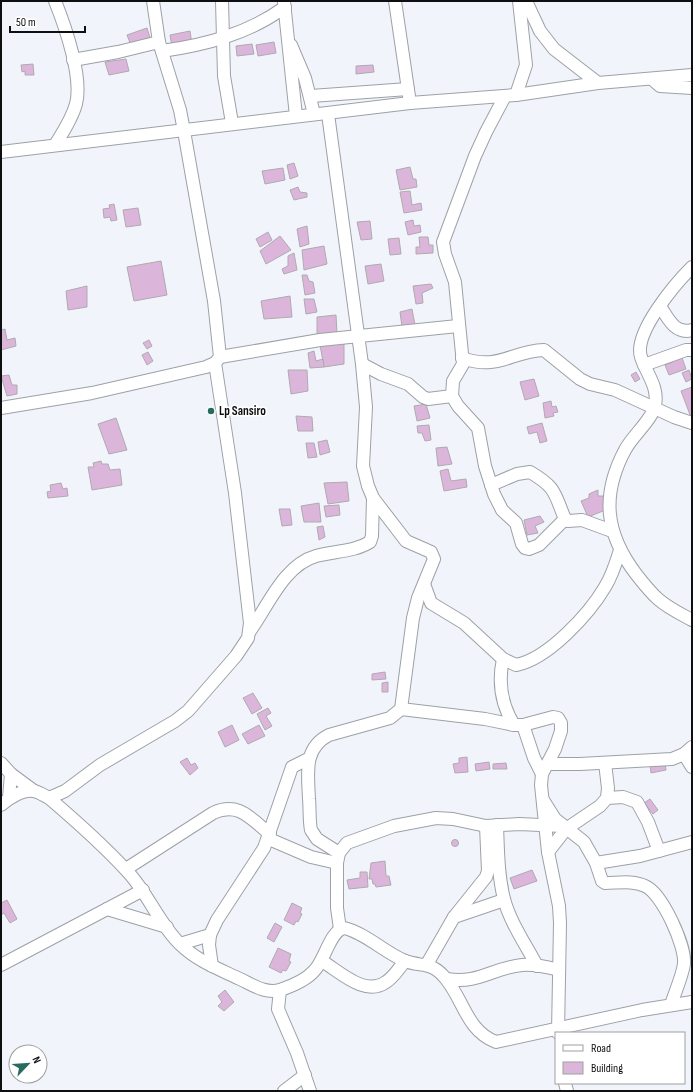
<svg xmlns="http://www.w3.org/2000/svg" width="693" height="1092" viewBox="0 0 693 1092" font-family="'Sofia Sans Condensed',sans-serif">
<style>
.building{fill:#dcb6da;stroke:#afaaaf}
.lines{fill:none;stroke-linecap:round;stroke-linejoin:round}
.minor-casing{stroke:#9da1a6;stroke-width:14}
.minor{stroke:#fff;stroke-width:12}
.poi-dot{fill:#276c60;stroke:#fff;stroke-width:1.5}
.labels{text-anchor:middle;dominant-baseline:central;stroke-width:3;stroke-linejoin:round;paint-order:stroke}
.poi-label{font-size:13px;font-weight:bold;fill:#0e0f11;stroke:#fff;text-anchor:start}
</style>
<rect width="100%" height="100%" fill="#f1f5fb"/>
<g class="building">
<path d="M147,28L151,41L132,48L127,35Z"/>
<path d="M190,31L192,44L172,47L170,35Z"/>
<path d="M274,42L276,53L258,56L256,45Z"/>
<path d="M252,44L254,54L237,56L236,46Z"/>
<path d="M126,59L129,71L109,75L105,62Z"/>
<path d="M33,64L34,75H25V71L22,72L21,65Z"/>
<path d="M373,65L374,72L356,74V66Z"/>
<path d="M294,163L298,176L290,179L287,165Z"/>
<path d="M410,167L413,179H416L417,187L400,190L396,170Z"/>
<path d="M283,168L285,180L265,184L262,171Z"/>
<path d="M298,187L300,192L307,193V197L294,200L290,190Z"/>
<path d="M410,191L412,205L421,203L422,210L404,213L400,192Z"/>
<path d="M114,204L117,220L111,221L110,217L104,218L103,209L110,208L109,205Z"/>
<path d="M138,208L141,225L126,227L123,210Z"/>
<path d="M413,220L414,226L420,225L421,232L408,235L405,222Z"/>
<path d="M370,221L372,239L361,240L357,222Z"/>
<path d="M307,226L309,244L300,247L297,229Z"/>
<path d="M268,232L272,240L260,247L256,239Z"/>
<path d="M280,236L291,250L266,264L260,251Z"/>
<path d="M419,237H428L429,245H433V253L416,254V247H420Z"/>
<path d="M399,238L401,254L390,255L388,239Z"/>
<path d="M324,246L327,264L304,270L302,250Z"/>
<path d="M294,253L297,270L284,274L282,269L288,266V256Z"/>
<path d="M161,261L167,295L134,301L127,267Z"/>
<path d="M381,264L384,281L368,284L365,266Z"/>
<path d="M302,275H307L309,281L313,282L315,293L305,295Z"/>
<path d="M431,284L433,288L422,293L423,303L416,304L413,286Z"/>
<path d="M87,286V307L68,310L66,291Z"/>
<path d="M290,296L292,317L264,319L261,301Z"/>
<path d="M304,299H314L317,312L306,314Z"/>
<path d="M412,309L415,325L402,327L400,312Z"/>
<path d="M336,315L337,333L317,336V317Z"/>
<path d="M5,329L7,340L15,338L16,346L1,350V330Z"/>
<path d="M149,340L152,346L147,349L143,343Z"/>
<path d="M344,344V364L324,367L320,345Z"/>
<path d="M314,351L316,361L323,359L324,367L310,368L308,353Z"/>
<path d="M148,352L153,361L147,365L142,355Z"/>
<path d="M681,355L686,369L669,375L665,365L673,362L672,358Z"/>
<path d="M288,370H307L308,391L291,394Z"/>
<path d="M689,370L692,379L686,382L682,373Z"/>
<path d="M636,372L640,379L635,382L631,375Z"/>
<path d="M9,375L12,385H17V394L7,396L1,376Z"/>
<path d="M534,379L539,396L525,400L520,382Z"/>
<path d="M692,387V420L681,391Z"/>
<path d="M551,401L552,407L556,406L558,412L553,413L554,416L545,418L543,403Z"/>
<path d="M426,404L430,418L417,421L414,406Z"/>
<path d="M296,416L312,417L313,431H298Z"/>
<path d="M116,418L127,450L109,454L98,424Z"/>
<path d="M542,423L547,441L540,443L537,432L529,434L527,427Z"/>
<path d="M429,425L431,440L425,441L422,433H418L417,426Z"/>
<path d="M327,440L330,452L320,455L318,442Z"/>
<path d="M306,443H314L317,457L308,458Z"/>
<path d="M447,447L452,464L438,466L436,448Z"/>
<path d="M101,461L102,464H108L110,470L120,469L122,485L92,490L88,467H94L93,463Z"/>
<path d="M448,469L451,481L466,479L467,487L444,491L440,471Z"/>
<path d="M347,482L349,501L328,504L324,483Z"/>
<path d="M61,483L63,489L67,488L68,496L48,498L47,492L51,491L50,485Z"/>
<path d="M598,490V496H603L608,509L588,517L581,501L589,498V494Z"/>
<path d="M319,503L321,522H304L301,506Z"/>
<path d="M339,505L340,515L326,517L324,506Z"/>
<path d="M279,509H290L292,525L282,526Z"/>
<path d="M540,516L544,522L535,526L538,533L527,535L524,520Z"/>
<path d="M323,526L325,537L319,540L317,527Z"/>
<path d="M385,672L386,679L372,680V674Z"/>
<path d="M388,682V692H382V683Z"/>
<path d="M253,693L262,708L252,714L243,698Z"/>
<path d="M268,708L271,713L266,716L272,726L265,730L257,714Z"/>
<path d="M232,725L239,740L225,747L218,732Z"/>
<path d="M259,725L265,736L248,744L242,734Z"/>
<path d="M467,757L468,772L455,773L453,764L459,763V758Z"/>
<path d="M187,758L191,765L195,763L198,768L190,775L180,762Z"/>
<path d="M489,762L490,769L476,771L475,764Z"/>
<path d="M665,762L666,770L651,773L650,765Z"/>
<path d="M506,763L507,769H493V764Z"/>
<path d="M650,799L658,810L653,814L644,803Z"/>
<circle cx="455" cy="843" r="3.5"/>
<path d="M385,861L386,876H389L391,885L376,887L375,884H373L372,879H369L371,863Z"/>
<path d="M532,870L537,881L514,889L510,878Z"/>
<path d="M360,872H367L368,887L349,889L347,880L360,878Z"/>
<path d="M7,900L17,919L10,923L4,913L1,915V903Z"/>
<path d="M292,903L302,908L300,913L302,914L298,922L296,921L294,925L284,920Z"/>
<path d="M275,923L282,927L274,942L267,938Z"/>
<path d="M278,948L291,954L289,961L291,962L286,971L283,970L281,973L269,967Z"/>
<path d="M225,990L234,1002L224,1011L218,1006L222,1002L218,996Z"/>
</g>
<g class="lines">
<defs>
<g id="minor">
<path d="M55,1C65,26 83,77 76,104C72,119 63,132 55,145"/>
<path d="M222,1L224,76L232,123"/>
<path d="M395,1L410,103"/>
<path d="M526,1L540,31L554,49L598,83"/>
<path d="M284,2L296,116"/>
<path d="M291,45L305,78L314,114"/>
<path d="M162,51C205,45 248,34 285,7"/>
<path d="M73,60L118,52L159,42"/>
<path d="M652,79L660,86L692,88"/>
<path d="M516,95L526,65L519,1"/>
<path d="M311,96L408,89"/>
<path d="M505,96L486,132L475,156L443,242L445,254L455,282L463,364L453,381L452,396L458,406L478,428L485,466L494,494L502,510L516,523L522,544L525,548L529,549L539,545L565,519"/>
<path d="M328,114L362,364L366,407L363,466L368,486L373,498L406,541L431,552L434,559L418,598L413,618L401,709L390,718L329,735C303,748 308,774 309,799C310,809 309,820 311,830L317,839L339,853"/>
<path d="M1,152L410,103L516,95L598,83L692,75"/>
<path d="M692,267C676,283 633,333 641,357C646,373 659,387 655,405C653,419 632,436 625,450C601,495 605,533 636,574C643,583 650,592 658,599C668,608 681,614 692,620"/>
<path d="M660,306C668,318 675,335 692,330"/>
<path d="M220,357L320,340L458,326"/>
<path d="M462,358C499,371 511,351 544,350L580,379L590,384L615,390L674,417L692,423"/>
<path d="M362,364L381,374L408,384L423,397L428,399L452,396"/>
<path d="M644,365L686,350H692"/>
<path d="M1,408L92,393L206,367L215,363L220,357L214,301L184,131L180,110L159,42L153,1"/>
<path d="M491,485L517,474L530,472C557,488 554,493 565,519L568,521L582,520L612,531"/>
<path d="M424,584L431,603L464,623L503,659L516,665C548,659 589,614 605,587C612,576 616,563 620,550"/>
<path d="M250,631C268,606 284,565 316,556C334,551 354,552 370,542L372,536L373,498"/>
<path d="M503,659C498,682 501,704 514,725"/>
<path d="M401,709L485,719L514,725H523L553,717L558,718L561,723V731L555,749L542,774L541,785L548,852L559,906L560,923L558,1033"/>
<path d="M523,725L534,758L542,774"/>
<path d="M684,754L692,767"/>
<path d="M1,763L11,774L34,791"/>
<path d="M548,764H580L672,759L684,754L692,747"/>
<path d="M9,798L11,774"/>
<path d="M49,798L65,791L100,765L175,721L188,711L236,656L248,638L250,623L235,493L215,363"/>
<path d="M607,798L623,797L637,802L648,822L659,851"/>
<path d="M543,800L555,819L584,842L596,863L602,881L605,883C618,883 633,880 645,886C662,893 686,946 684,964C682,977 675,992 671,1005"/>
<path d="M1,805C9,798 23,789 34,791C39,792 45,796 49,798C76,821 103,845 127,871C148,893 159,924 180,944C197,961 219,969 240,979C253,985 265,994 280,990C292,986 306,980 314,971C325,960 330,931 344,928C365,933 383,951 403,960C421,968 431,960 446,979C464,1001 467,1031 496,1042L642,1010L692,1002"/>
<path d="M497,825C498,850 498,875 504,899C510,922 526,945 537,966"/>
<path d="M269,839L311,857L337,863"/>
<path d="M548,852L566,829L600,806L607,798L608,788L605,763"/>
<path d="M596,863L640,856L692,842"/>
<path d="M126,869L213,813C239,801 251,819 270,834"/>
<path d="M107,909L167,927"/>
<path d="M454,917L504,900"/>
<path d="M340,929L337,908V863L339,853L347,843L394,826L436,818L453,819L486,826L519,824L562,826"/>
<path d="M180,944L210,935"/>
<path d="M322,961C340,972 365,997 386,982C394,977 399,968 405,961"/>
<path d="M427,964L454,917L486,877L488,871L486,826"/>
<path d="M1,965L143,890"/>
<path d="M212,966L209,945L210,935L217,920L264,848L292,767L308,759"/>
<path d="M447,979C479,984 492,968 522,965C534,964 547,967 559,970"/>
<path d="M280,990L278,1009L297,1053L310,1091"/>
<path d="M565,1083L567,1091"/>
<path d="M284,1091L305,1075"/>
</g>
</defs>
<use href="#minor" class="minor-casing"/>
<use href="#minor" class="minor"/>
</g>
<circle class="poi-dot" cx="211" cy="411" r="4"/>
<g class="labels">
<g class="poi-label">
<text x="219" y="411">Lp Sansiro</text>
</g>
</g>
<rect width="693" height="1092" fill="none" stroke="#0e0f11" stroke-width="4"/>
<rect x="555" y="1032" width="130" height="52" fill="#ffffff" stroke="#9f9fa0"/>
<rect x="563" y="1045" width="20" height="6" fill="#ffffff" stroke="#9f9fa0"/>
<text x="591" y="1052" font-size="12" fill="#0e0f11">Road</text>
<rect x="563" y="1062" width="20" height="12" fill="#dcb6da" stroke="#9f9fa0"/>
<text x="591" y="1072" font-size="12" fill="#0e0f11">Building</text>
<g transform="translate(28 1064) rotate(65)"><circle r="19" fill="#ffffff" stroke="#9f9fa0"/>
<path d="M0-3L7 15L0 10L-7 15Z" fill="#276c60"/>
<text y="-6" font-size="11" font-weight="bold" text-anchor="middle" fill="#0e0f11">N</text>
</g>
<path d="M10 26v6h75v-6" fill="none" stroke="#0e0f11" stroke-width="2"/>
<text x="16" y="26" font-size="12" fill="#0e0f11" stroke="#ffffff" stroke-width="3" paint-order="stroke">50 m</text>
</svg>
